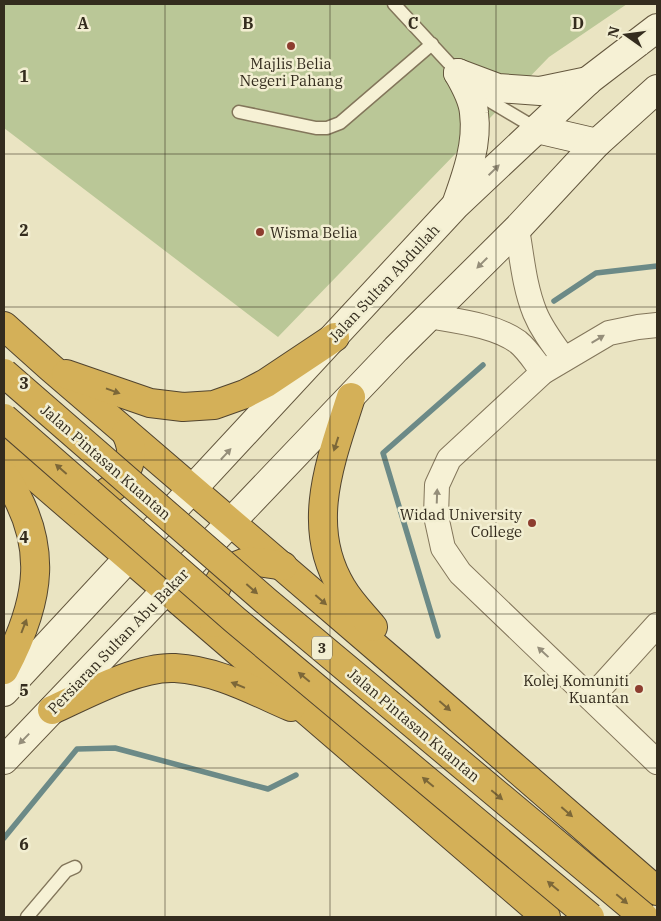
<svg xmlns="http://www.w3.org/2000/svg" width="661" height="921" viewBox="0 0 661 921" font-family="'IBM Plex Serif',serif">
<style>
.green{fill:#bac797}
.lines{fill:none;stroke-linecap:round;stroke-linejoin:round}
.stream{stroke:#6c8a87;stroke-width:5.5}
.lane-casing{stroke:#83765b;stroke-width:15}
.street-casing{stroke:#83765b;stroke-width:26}
.secondary-casing{stroke:#64573e;stroke-width:30}
.highway-casing{stroke:#51442f;stroke-width:30}
.lane{stroke:#f6f1d5;stroke-width:12}
.street{stroke:#f6f1d5;stroke-width:24}
.secondary{stroke:#f6f1d5;stroke-width:28}
.highway{stroke:#d4b058;stroke-width:28}
.highway-bridge-casing{stroke:#51442f;stroke-width:30;stroke-linecap:butt}
.highway-bridge{stroke:#d4b058;stroke-width:28}
.oneway{fill:#958e7a}
.oneway2{fill:#7c6738}
.grid{fill:none;stroke:#342c1e;stroke-width:1;stroke-opacity:0.55}
.poi-dot{fill:#8d3d2f;stroke:#f2eed1;stroke-width:2}
.labels{text-anchor:middle;dominant-baseline:central;stroke-width:5;stroke-linejoin:round;paint-order:stroke}
.shield{fill:#f2eed1;stroke:#6d6654;stroke-width:1}
.shield-label{font-size:14px;font-weight:bold;fill:#342c1e}
.poi-label{font-size:15px;fill:#342c1e;stroke:#f2eed1;text-anchor:end}
.street-label{font-size:15px;fill:#342c1e;stroke:#f2eed1}
.grid-label{font-size:16px;text-anchor:middle;font-weight:bold;fill:#342c1e;stroke:#f2eed1;stroke-width:5;stroke-linejoin:round;paint-order:stroke}
</style>
<rect width="100%" height="100%" fill="#eae4c2"/>
<path class="green" d="M4,4H627L549,57L278,337L4,128Z"/>
<g class="lines">
<g class="stream">
<path d="M554,301L596,273L657,266"/>
<path d="M438,636L383,453L483,365"/>
<path d="M4,838L77,749L115,748L268,789L296,775"/>
</g>
<defs>
<g id="lane">
<path d="M394,4L458,73L485,98L537,129"/>
<path d="M239,112L316,128H327L340,123L432,44"/>
<path d="M27,917L66,871L75,867"/>
</g>
<g id="street">
<path d="M517,229C522,257 524,286 535,313C542,330 553,344 564,359"/>
<path d="M429,316C456,321 495,325 518,342C528,350 535,362 543,372"/>
<path d="M657,325L638,327L609,333L543,372L449,459L437,485L436,516L443,548L460,573L657,762"/>
<path d="M591,698L657,625"/>
</g>
<g id="secondary">
<path d="M458,73L498,88L540,91L588,81"/>
<path d="M537,129L597,143"/>
<path d="M457,202C467,174 478,143 474,113C473,99 465,85 458,73"/>
<path d="M4,692L456,205L589,80L657,28"/>
<path d="M4,760L396,349L517,229L597,143L657,89"/>
</g>
<g id="highway">
<path d="M4,326L51,368L412,678L657,891"/>
<path d="M66,374L150,403L183,407L214,405L245,394L266,383L335,337"/>
<path d="M351,397C331,460 304,526 342,588C350,602 363,615 373,627"/>
<path d="M4,450L546,917"/>
<path d="M4,475C50,543 41,600 4,670"/>
<path d="M73,500C103,503 133,479 131,448C130,443 128,437 126,433"/>
<path d="M214,623C206,598 220,567 248,562C260,561 271,564 283,566"/>
<path d="M52,710C85,695 138,666 175,668C216,670 254,691 291,707"/>
</g>
</defs>
<use href="#lane" class="lane-casing"/>
<use href="#street" class="street-casing"/>
<use href="#secondary" class="secondary-casing"/>
<use href="#highway" class="highway-casing"/>
<use href="#lane" class="lane"/>
<use href="#street" class="street"/>
<use href="#secondary" class="secondary"/>
<use href="#highway" class="highway"/>
<defs>
<g id="highway-bridge">
<path d="M4,373L266,601L644,917"/>
<path d="M4,418L235,620L590,917"/>
</g>
</defs>
<use href="#highway-bridge" class="highway-bridge-casing"/>
<use href="#highway-bridge" class="highway-bridge"/>
</g>
<defs><path id="oneway-solid" d="M-6-.8H1V-3.2L6.5 0L1 3.2V.8H-6Z" transform="scale(1.25)"/></defs>
<g class="oneway">
<use href="#oneway-solid" transform="translate(494 170) rotate(-44)"/>
<use href="#oneway-solid" transform="translate(482 263) rotate(135)"/>
<use href="#oneway-solid" transform="translate(598 339) rotate(-31)"/>
<use href="#oneway-solid" transform="translate(226 454) rotate(-47)"/>
<use href="#oneway-solid" transform="translate(437 496) rotate(-88)"/>
<use href="#oneway-solid" transform="translate(543 652) rotate(-137)"/>
<use href="#oneway-solid" transform="translate(24 739) rotate(134)"/>
</g>
<g class="oneway2">
<use href="#oneway-solid" transform="translate(113 391) rotate(20)"/>
<use href="#oneway-solid" transform="translate(336 444) rotate(108)"/>
<use href="#oneway-solid" transform="translate(61 469) rotate(-139)"/>
<use href="#oneway-solid" transform="translate(252 589) rotate(41)"/>
<use href="#oneway-solid" transform="translate(321 600) rotate(41)"/>
<use href="#oneway-solid" transform="translate(24 626) rotate(-69)"/>
<use href="#oneway-solid" transform="translate(304 677) rotate(-140)"/>
<use href="#oneway-solid" transform="translate(238 685) rotate(-158)"/>
<use href="#oneway-solid" transform="translate(445 706) rotate(41)"/>
<use href="#oneway-solid" transform="translate(428 782) rotate(-140)"/>
<use href="#oneway-solid" transform="translate(497 795) rotate(40)"/>
<use href="#oneway-solid" transform="translate(567 812) rotate(41)"/>
<use href="#oneway-solid" transform="translate(553 886) rotate(-140)"/>
<use href="#oneway-solid" transform="translate(622 899) rotate(40)"/>
</g>
<path class="grid" d="M165,4V917M330,4V917M496,4V917M4,154H657M4,307H657M4,460H657M4,614H657M4,768H657"/>
<g class="poi-dot">
<circle cx="291" cy="46" r="5"/>
<circle cx="260" cy="232" r="5"/>
<circle cx="532" cy="523" r="5"/>
<circle cx="639" cy="689" r="5"/>
</g>
<g class="labels">
<rect class="shield" x="312" y="636.5" width="20" height="23" rx="4"/>
<g class="shield-label">
<text x="322" y="648">3</text>
</g>
<g class="poi-label">
<text x="291" y="63" text-anchor="middle">Majlis Belia<tspan x="291" dy="17">Negeri Pahang</tspan></text>
<text x="270" y="232" text-anchor="start">Wisma Belia</text>
<text x="522" y="514">Widad University<tspan x="522" dy="17">College</tspan></text>
<text x="629" y="680">Kolej Komuniti<tspan x="629" dy="17">Kuantan</tspan></text>
</g>
<g class="street-label">
<text transform="translate(384 283) rotate(-47)">Jalan Sultan Abdullah</text>
<text transform="translate(106 462) rotate(41)">Jalan Pintasan Kuantan</text>
<text transform="translate(118 641) rotate(-46)">Persiaran Sultan Abu Bakar</text>
<text transform="translate(414 725) rotate(40)">Jalan Pintasan Kuantan</text>
</g>
</g>
<g class="grid-label">
<text x="83" y="29">A</text>
<text x="248" y="29">B</text>
<text x="413" y="29">C</text>
<text x="578" y="29">D</text>
<text x="24" y="82">1</text>
<text x="24" y="236">2</text>
<text x="24" y="389">3</text>
<text x="24" y="543">4</text>
<text x="24" y="696">5</text>
<text x="24" y="850">6</text>
</g>
<rect width="661" height="921" fill="none" stroke="#342c1e" stroke-width="10"/>
<g transform="translate(626 35) rotate(284)" stroke="#f2eed1" stroke-width="4" paint-order="stroke">
<path d="M0-4L9 19L0 12L-9 19Z" fill="#342c1e"/>
<text y="-8" font-size="14" font-weight="bold" text-anchor="middle" fill="#342c1e">N</text>
</g>
</svg>
